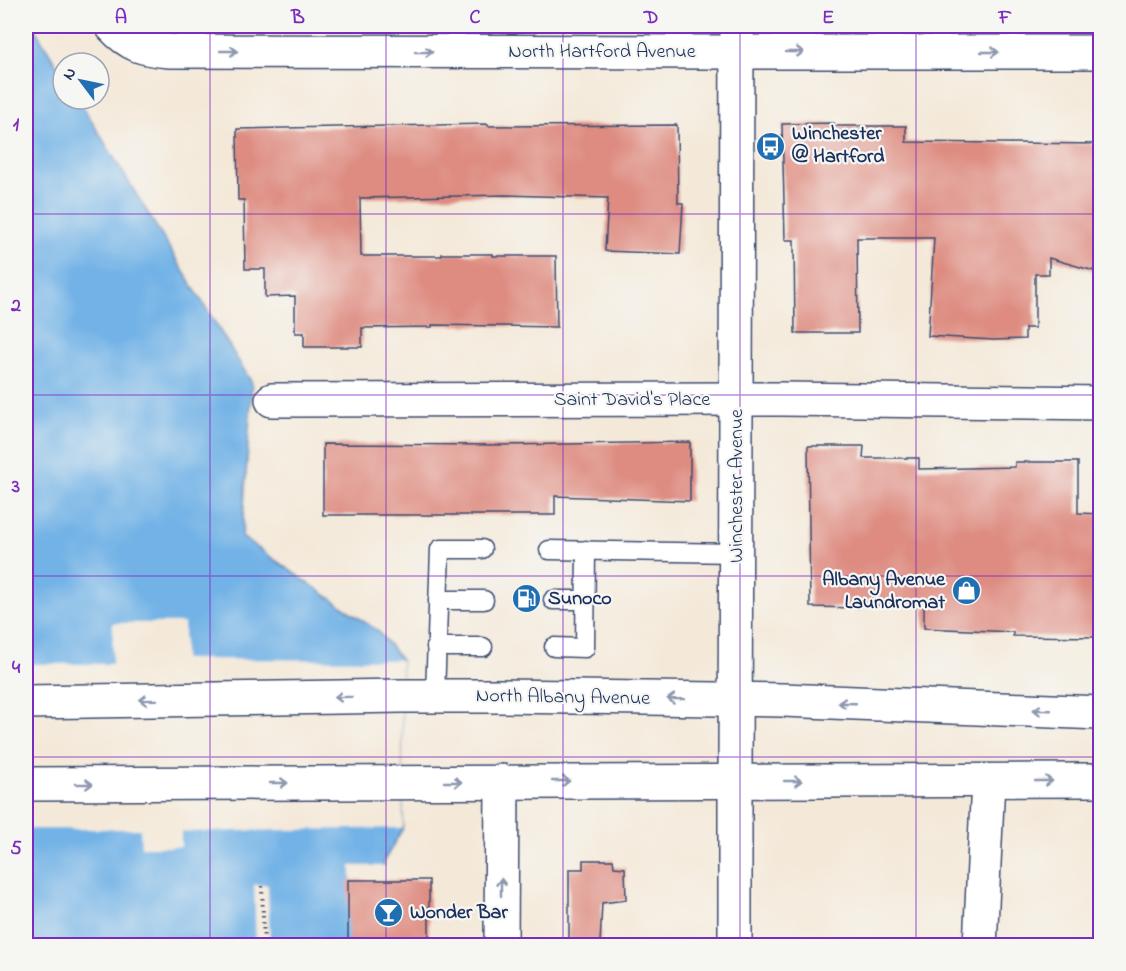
<svg xmlns="http://www.w3.org/2000/svg" width="1126" height="971" viewBox="0 0 1126 971" font-family="'Indie Flower',sans-serif">
<style>
.water{fill:#72b2e6;stroke:#4670a2;stroke-width:1.5}
.pier{fill:#f4e9d9}
.building{fill:#de8c81}
.lines{fill:none;stroke-linecap:round;stroke-linejoin:round}
.lane-casing{stroke:#3c4b70;stroke-width:21}
.street-casing{stroke:#3c4b70;stroke-width:36}
.secondary-casing{stroke:#3c4b70;stroke-width:36}
.highway-casing{stroke:#3c4b70;stroke-width:36}
.path{stroke:#3c4b70;stroke-width:4;stroke-dasharray:1.5 4.5;stroke-linecap:butt}
.lane{stroke:#fff;stroke-width:18}
.street{stroke:#fff;stroke-width:33}
.secondary{stroke:#fff;stroke-width:33}
.highway{stroke:#fff;stroke-width:33}
.oneway{stroke:#8d97ae}
.grid{fill:none;stroke:#7b2cbf;stroke-width:1.5;stroke-opacity:0.55}
.labels{text-anchor:middle;dominant-baseline:central;stroke-width:4.5;stroke-linejoin:round;paint-order:stroke}
.street-label{font-size:20px;fill:#1b2f5e;stroke:#f6f6f2}
.poi-label{font-size:20px;font-weight:bold;fill:#1b2f5e;stroke:#f6f6f2;text-anchor:start}
.neatline{fill:none;stroke:#7b2cbf;stroke-width:2}
.grid-label{font-size:20px;text-anchor:middle;font-weight:bold;fill:#7b2cbf}
</style>
<rect width="100%" height="100%" fill="#f6f6f2"/>
<filter id="ink" filterUnits="userSpaceOnUse"><feTurbulence type="fractalNoise" baseFrequency=".0167" numOctaves="2"/><feDisplacementMap in="SourceGraphic" scale="12" xChannelSelector="R" yChannelSelector="G"/><feConvolveMatrix kernelMatrix="1 2 1 2 8 2 1 2 1" color-interpolation-filters="sRGB"/></filter>
<filter id="wash" filterUnits="userSpaceOnUse"><feTurbulence type="fractalNoise" baseFrequency=".008" numOctaves="4" result="noise"/><feDisplacementMap in="SourceGraphic" scale="24" xChannelSelector="R" yChannelSelector="G"/><feGaussianBlur stdDeviation="1.35" result="paint"/><feColorMatrix in="noise" values="0 0 0 0 0 0 0 0 0 0 0 0 0 0 0 0 0 1.4 0 .05"/><feComposite in="paint" operator="in"/></filter>
<g filter="url(#wash)">
<rect width="100%" height="100%" fill="#f4e9d9"/>
<path class="water" d="M26,26H33L63,75V99H78L252,383L242,537L378,631L401,660L403,828L384,861V945H26Z"/>
<g class="pier">
<path d="M113,623H184V659L401,660L403,828L181,832V847H141L140,829H26V664H112Z"/>
<path d="M351,866H385L383,945H352Z"/>
<path d="M254,885H268L270,945H256Z"/>
</g>
<g id="blocks">
<g class="building">
<path d="M834,123V126H906V142L1101,144V273L1049,258V274H1035V328H1025V339L993,340L928,336L934,238H857L858,333H795L794,240H785L782,124Z"/>
<path d="M488,124V126L677,125L678,203H683L680,254L605,251L608,198L505,195L360,198L361,256H442V254H493V256H556L557,327L432,325V327L362,328V347H304V333H295V296L265,297V269H245L244,200H238L237,129Z"/>
<path d="M690,442V501L555,496V515H323V444L503,445Z"/>
<path d="M808,446H864L863,458H919V469L1015,467V462H1078V513L1101,514V637L1013,636V632L924,628V606H859V608L810,607Z"/>
<path d="M583,860H613L614,867L625,868L626,900L602,903L600,945H569V869H583Z"/>
<rect x="348" y="880" width="81" height="65"/>
</g>
</g>
</g>
<g filter="url(#ink)">
<use href="#blocks" fill-opacity="0" stroke="#3c4b70" stroke-width="1.5"/>
<g class="lines">
<defs>
<g id="lane">
<path d="M549,550L737,553"/>
<path d="M438,600H484"/>
<path d="M553,600H586"/>
<path d="M436,647H483"/>
<path d="M554,647L585,648L586,550"/>
<path d="M435,696L440,549H482"/>
</g>
<g id="street">
<path d="M736,52H1100"/>
<path d="M272,400L782,399L1100,403"/>
<path d="M735,781V946"/>
<path d="M501,946L502,781"/>
<path d="M980,946L988,781"/>
</g>
<g id="secondary">
<path d="M112,26C130,46 144,49 170,51L736,52"/>
<path d="M735,781L737,26"/>
</g>
<g id="highway">
<path d="M26,702L402,696H498L783,700L1100,713"/>
<path d="M26,784L1100,780"/>
</g>
</defs>
<use href="#lane" class="lane-casing"/>
<use href="#street" class="street-casing"/>
<use href="#secondary" class="secondary-casing"/>
<use href="#highway" class="highway-casing"/>
<path class="path" d="M262,886L264,946"/>
<use href="#lane" class="lane"/>
<use href="#street" class="street"/>
<use href="#secondary" class="secondary"/>
<use href="#highway" class="highway"/>
</g>
<defs><path id="oneway-shaft" d="M-6 0H5M1.5-3L5.5 0L1.5 3" fill="none" stroke-width="1.6" stroke-linecap="round" stroke-linejoin="round" transform="scale(1.5)"/></defs>
<g class="oneway">
<use href="#oneway-shaft" transform="translate(229 51)"/>
<use href="#oneway-shaft" transform="translate(424 52)"/>
<use href="#oneway-shaft" transform="translate(795 52)"/>
<use href="#oneway-shaft" transform="translate(990 52)"/>
<use href="#oneway-shaft" transform="translate(343 697) rotate(179)"/>
<use href="#oneway-shaft" transform="translate(676 699) rotate(-179)"/>
<use href="#oneway-shaft" transform="translate(148 700) rotate(179)"/>
<use href="#oneway-shaft" transform="translate(847 703) rotate(-178)"/>
<use href="#oneway-shaft" transform="translate(1042 710) rotate(-178)"/>
<use href="#oneway-shaft" transform="translate(561 781)"/>
<use href="#oneway-shaft" transform="translate(793 781)"/>
<use href="#oneway-shaft" transform="translate(1044 781)"/>
<use href="#oneway-shaft" transform="translate(453 782)"/>
<use href="#oneway-shaft" transform="translate(279 783)"/>
<use href="#oneway-shaft" transform="translate(84 784)"/>
<use href="#oneway-shaft" transform="translate(501 887) rotate(-90)"/>
</g>
</g>
<path class="grid" d="M210,26V946M386,26V946M563,26V946M740,26V946M916,26V946M26,214H1100M26,395H1100M26,576H1100M26,757H1100"/>
<defs>
<symbol id="bus-disc" viewBox="-11 -11 22 22"><circle r="9.5" fill="#1f6fb2" stroke="#f6f6f2"/><path d="M-5-6H5V4H4V6H2V4H-2V6H-4V4H-5ZM-3.5-4V0h7V-4ZM-3.5 1.2v1.5H-2V1.2ZM2 1.2v1.5H3.5V1.2Z" fill="#fff"/></symbol>
<symbol id="shop-disc" viewBox="-11 -11 22 22"><circle r="9.5" fill="#1f6fb2" stroke="#f6f6f2"/><path d="M-5-2.5h2.3a2.7 3.5 0 0 1 5.4 0H5L5.5 6h-11ZM-1.5-2.5h3a1.5 2.3 0 0 0-3 0Z" fill="#fff"/></symbol>
<symbol id="fuel-disc" viewBox="-11 -11 22 22"><circle r="9.5" fill="#1f6fb2" stroke="#f6f6f2"/><path d="M-5.5-6h7V0h2V4h1.3V-2.5L3-4.5l.8-.8L6-3V5H2.5V1h-1V6h-7ZM-4.2-4.7v3.2H.2V-4.7Z" fill="#fff"/></symbol>
<symbol id="bar-disc" viewBox="-11 -11 22 22"><circle r="9.5" fill="#1f6fb2" stroke="#f6f6f2"/><path d="M-6-5H6L.8 .8V4.5H3.5V6h-7V4.5H-.8V.8Z" fill="#fff"/></symbol>
</defs>
<g fill-rule="evenodd">
<use href="#bus-disc" x="754" y="130" width="33" height="33"/>
<use href="#shop-disc" x="950" y="574" width="33" height="33"/>
<use href="#fuel-disc" x="510" y="582" width="33" height="33"/>
<use href="#bar-disc" x="372" y="896" width="33" height="33"/>
</g>
<g class="labels">
<g class="street-label">
<text x="602" y="52">North Hartford Avenue</text>
<text x="632" y="400">Saint David's Place</text>
<text transform="translate(737 486) rotate(-90)">Winchester Avenue</text>
<text transform="translate(563 698) rotate(1)">North Albany Avenue</text>
</g>
<g class="poi-label">
<text x="792" y="134">Winchester<tspan x="792" dy="23">@ Hartford</tspan></text>
<text x="945" y="580" text-anchor="end">Albany Avenue<tspan x="945" dy="23">Laundromat</tspan></text>
<text x="548" y="599">Sunoco</text>
<text x="410" y="913">Wonder Bar</text>
</g>
</g>
<rect width="1126" height="971" fill="none" stroke="#f6f6f2" stroke-width="66"/>
<g transform="translate(81 81) rotate(302)"><circle r="28" fill="#f6f6f2" stroke="#9ea6b7" stroke-width="1.5"/>
<path d="M0-4.5L10 22L0 15L-10 22Z" fill="#1f6fb2"/>
<text y="-9" font-size="16" font-weight="bold" text-anchor="middle" fill="#1b2f5e">N</text>
</g>
<rect x="33" y="33" width="1060" height="905" class="neatline"/>
<g class="grid-label">
<text x="121" y="23">A</text>
<text x="298" y="23">B</text>
<text x="475" y="23">C</text>
<text x="651" y="23">D</text>
<text x="828" y="23">E</text>
<text x="1005" y="23">F</text>
<text x="16" y="130">1</text>
<text x="16" y="311">2</text>
<text x="16" y="492">3</text>
<text x="16" y="673">4</text>
<text x="16" y="854">5</text>
</g>
</svg>
